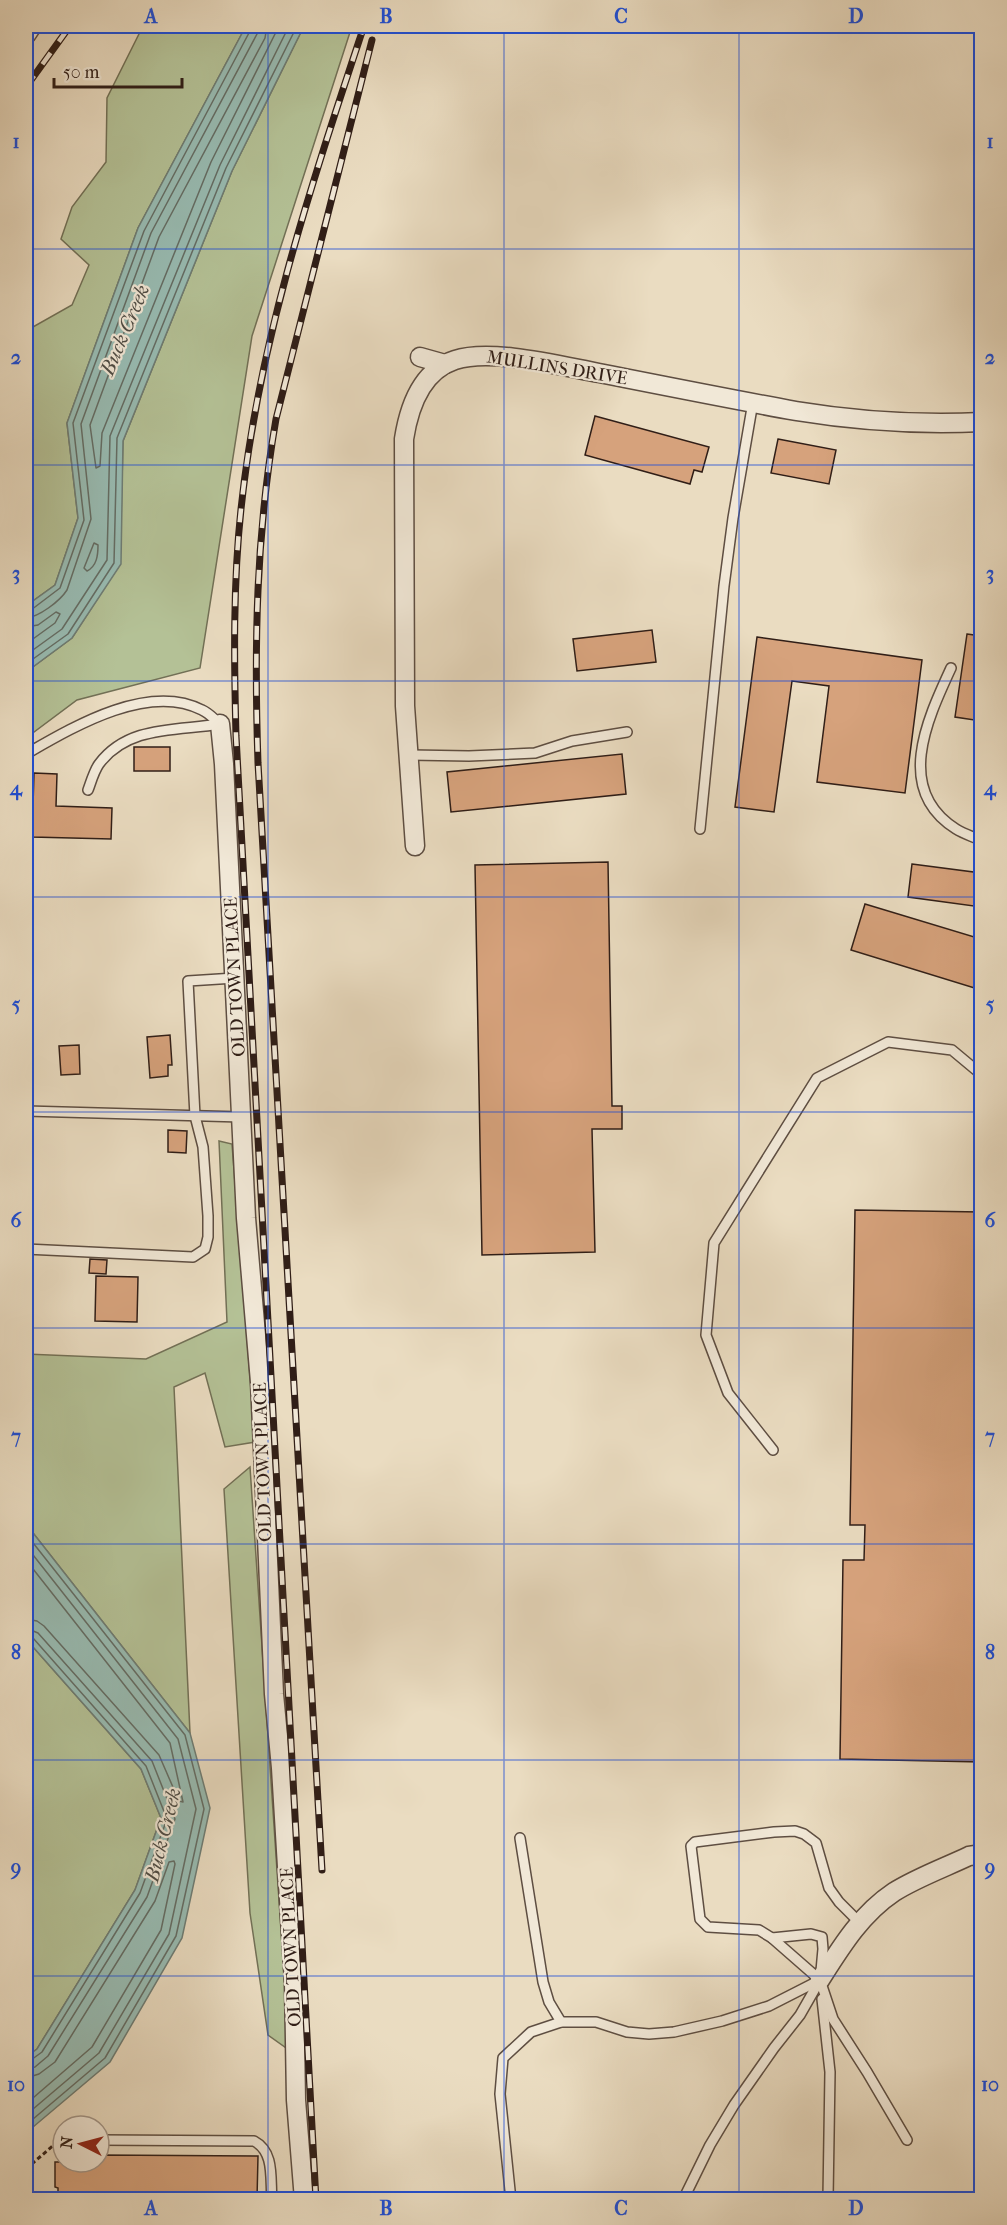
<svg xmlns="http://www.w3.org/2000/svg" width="1007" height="2225" viewBox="0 0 1007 2225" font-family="'IM FELL French Canon',serif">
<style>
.green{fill:#b4c196;stroke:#727056;stroke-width:1.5}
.water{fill:#98bcb3;stroke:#6e7d75;stroke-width:1.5}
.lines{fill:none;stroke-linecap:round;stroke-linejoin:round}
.shore{stroke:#646d65;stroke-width:1.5}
.building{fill:#d6a27c;stroke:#301e17;stroke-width:1.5}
.service-casing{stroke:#5e4e42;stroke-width:12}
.minor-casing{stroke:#5e4e42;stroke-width:21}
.path{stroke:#301e17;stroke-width:3;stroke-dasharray:4.5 3;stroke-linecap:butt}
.service{stroke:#f1e8d7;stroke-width:9}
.minor{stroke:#f1e8d7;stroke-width:18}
.rail-casing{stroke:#301e17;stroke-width:7}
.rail{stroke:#f1e8d7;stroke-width:4.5;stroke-dasharray:14;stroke-linecap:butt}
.grid{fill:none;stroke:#1d4ed8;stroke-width:1.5;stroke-opacity:0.55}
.labels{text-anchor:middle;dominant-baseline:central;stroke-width:4.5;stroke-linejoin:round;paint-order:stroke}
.street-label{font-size:18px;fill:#301e17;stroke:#f1e8d7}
.water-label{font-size:20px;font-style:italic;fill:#4f4d46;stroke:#f1e8d7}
.neatline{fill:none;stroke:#1d4ed8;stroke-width:2}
.grid-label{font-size:20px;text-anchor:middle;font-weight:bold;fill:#1d4ed8}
</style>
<rect width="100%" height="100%" fill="#eadcc1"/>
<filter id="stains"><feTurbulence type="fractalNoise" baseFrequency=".00333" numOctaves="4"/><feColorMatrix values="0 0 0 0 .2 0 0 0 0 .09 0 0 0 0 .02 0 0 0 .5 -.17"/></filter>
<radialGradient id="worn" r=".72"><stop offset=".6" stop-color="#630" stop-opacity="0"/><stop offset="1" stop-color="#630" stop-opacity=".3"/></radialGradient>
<g class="green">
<path d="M143,26H246L138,228L67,423L78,518L55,585L26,606V328L33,327L72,305L89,265L61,239L72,207L106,162L107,98Z"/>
<path d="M304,26H352L252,336L200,668L77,700L26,738V672L72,638L120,564L123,441L232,171Z"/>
<path d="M219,1141L232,1144L255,1442L225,1447L205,1373L174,1387L190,1733L26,1524V1354L146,1359L227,1322Z"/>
<path d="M250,1467L289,2050L268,2035L250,1913L224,1489Z"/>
<path d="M26,1639L141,1769L161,1818L135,1890L37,2049L26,2057Z"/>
</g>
<g class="water">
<path d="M246,26H304L232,171L123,441L121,564L72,638L26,672V606L55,585L78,518L67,423L138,228Z"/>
<path d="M26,1524L190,1733L210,1808L182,1938L110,2062L26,2133V2057L37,2049L135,1890L161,1818L141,1769L26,1639Z"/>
</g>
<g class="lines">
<g class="shore">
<path d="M267,26L265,38L159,237L90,425L96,468L100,466L102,433L211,162L279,26"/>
<path d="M94,543L98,545C98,555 97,566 87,571L84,568Z"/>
<path d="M26,611L31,610L60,588L84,520L73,423L144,231L250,31L251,26"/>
<path d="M26,618C39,617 60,601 67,590L91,519L81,424L151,233L257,34L258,26"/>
<path d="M26,627L38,625L56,612L60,614L55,623L26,644"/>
<path d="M26,655L62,629L107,560L110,436L220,165L289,26"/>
<path d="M26,664L68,634L114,563L117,438L226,168L297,26"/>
<path d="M26,1534L185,1735L204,1809L176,1936L105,2058L26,2125"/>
<path d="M26,1546L178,1739L196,1809L169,1934L99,2053L26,2115"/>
<path d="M26,1560L170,1743L183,1802L179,1801L159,1755L44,1626L37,1621L26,1619"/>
<path d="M26,1628L38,1633L152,1761L175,1819L147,1897L48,2056L35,2067L26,2069"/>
<path d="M26,1636L33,1638L146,1766L167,1819L140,1893L42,2052L31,2060L26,2061"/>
<path d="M26,2078L39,2074L55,2062L155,1901L169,1862L174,1861L175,1864L161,1930L92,2047L26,2104"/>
</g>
</g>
<g class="building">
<path d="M595,416L709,447L702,472L694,470L690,484L585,455Z"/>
<path d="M778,439L836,450L829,484L771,473Z"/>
<path d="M652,630L656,662L577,671L573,639Z"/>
<path d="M967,634L981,636V721L955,717Z"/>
<path d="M757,637L922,660L905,793L817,782L829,686L792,681L774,812L735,807Z"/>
<rect x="134" y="747" width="36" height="24"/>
<path d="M622,754L626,794L451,812L447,772Z"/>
<path d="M34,773L57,774L56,806L112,808L111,839L32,837Z"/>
<path d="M608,862L612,1106H622V1129H592L595,1252L482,1255L475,865Z"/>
<path d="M912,864L981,873V907L908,897Z"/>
<path d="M865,904L981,939V990L851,950Z"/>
<path d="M170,1035L172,1065H168V1076L150,1078L147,1037Z"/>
<path d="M79,1045L80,1074L61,1075L59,1046Z"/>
<path d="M168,1130L187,1131L186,1153L168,1152Z"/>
<path d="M855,1210L981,1212V1762L840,1759L843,1560H864L865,1525H850Z"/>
<path d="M90,1259L107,1260L106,1274L89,1273Z"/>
<path d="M96,1276L138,1277L137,1322L95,1321Z"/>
<path d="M99,2155L258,2156L257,2199H58V2188L55,2187V2162H99Z"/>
</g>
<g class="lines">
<defs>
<g id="service">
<path d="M951,668C927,720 894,790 956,829C964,834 974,837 982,841"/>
<path d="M26,754C73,727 148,682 202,710C209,713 214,719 220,724"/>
<path d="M410,755L469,756L535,753L572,741L627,732"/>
<path d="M88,790C91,782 94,771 99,764C128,725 177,731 220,724"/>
<path d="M700,829L724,586L733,518L753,402"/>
<path d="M26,1111L242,1117"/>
<path d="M26,1249L193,1257L205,1249L208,1237V1216L203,1147L195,1116L188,981L235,978"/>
<path d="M773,1450L728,1393L706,1335L714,1243L817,1078L888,1042L952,1050L982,1075"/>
<path d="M520,1838L543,1982L549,2002L561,2022"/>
<path d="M860,1923L839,1902L829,1888L816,1843L804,1834L795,1831L774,1832L695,1842L691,1846L700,1919L708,1927L759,1930L772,1938L820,1980L833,2019L867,2072L907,2140"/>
<path d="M772,1938L811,1934L822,1937L823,1949L821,1971"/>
<path d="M822,1999L830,2072L828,2198"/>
<path d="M99,2140L254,2141C275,2152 270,2179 272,2200"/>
<path d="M511,2200L500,2094L503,2058L531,2032L561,2022H596L627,2032L649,2034L674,2032L722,2021L769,2006L820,1980"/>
<path d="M683,2200L710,2145L734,2105L774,2048L800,2015L820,1980"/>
</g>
<g id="minor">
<path d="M26,35L32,26"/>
<path d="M420,357L445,364"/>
<path d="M220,724L224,764L246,1218L260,1382L274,1694L281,1768L294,1982L296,2100L304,2200"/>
<path d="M415,846L405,706L404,439C409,407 421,371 455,360C491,348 561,366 599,373C665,386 730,399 796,411C857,421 919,425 982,422"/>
<path d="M820,1980C841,1947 861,1914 894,1892C916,1878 946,1867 969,1856L982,1854"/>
</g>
</defs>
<use href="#service" class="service-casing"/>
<use href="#minor" class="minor-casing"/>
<path class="path" d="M26,2169L63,2137"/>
<use href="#service" class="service"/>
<use href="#minor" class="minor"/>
<defs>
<g id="rail">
<path d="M26,87L70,26"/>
<path d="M322,1870L258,763C254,646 256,534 276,419L372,40"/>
<path d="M316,2200L236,736C234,661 233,584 241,509C259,339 311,186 364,26"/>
</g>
</defs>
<use href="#rail" class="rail-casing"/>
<use href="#rail" class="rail"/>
</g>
<path class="grid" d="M268,26V2200M504,26V2200M739,26V2200M26,249H982M26,465H982M26,681H982M26,897H982M26,1112H982M26,1328H982M26,1544H982M26,1760H982M26,1976H982"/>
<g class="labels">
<g class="street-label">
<text transform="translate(557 368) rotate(9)">MULLINS DRIVE</text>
<text transform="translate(235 977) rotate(-93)">OLD TOWN PLACE</text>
<text transform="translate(263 1462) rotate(-92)">OLD TOWN PLACE</text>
<text transform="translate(291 1947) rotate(-93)">OLD TOWN PLACE</text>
</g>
<g class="water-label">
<text transform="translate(125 330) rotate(-67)">Buck Creek</text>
<text transform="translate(163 1835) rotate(-76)">Buck Creek</text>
</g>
</g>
<rect width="1007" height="2225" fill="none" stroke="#eadcc1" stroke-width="66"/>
<g transform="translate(81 2144) rotate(276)"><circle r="28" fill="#f1e8d7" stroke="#a4978a" stroke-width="1.5"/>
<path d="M0-4.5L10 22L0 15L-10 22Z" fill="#8f2418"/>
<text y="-9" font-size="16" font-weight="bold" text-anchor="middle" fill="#301e17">N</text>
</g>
<path d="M54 78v9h128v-9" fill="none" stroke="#301e17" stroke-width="3"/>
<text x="63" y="78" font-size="18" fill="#301e17" stroke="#f1e8d7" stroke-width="4.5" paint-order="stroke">50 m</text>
<rect x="33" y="33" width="941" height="2159" class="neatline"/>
<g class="grid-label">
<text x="151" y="23">A</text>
<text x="386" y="23">B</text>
<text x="621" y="23">C</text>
<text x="856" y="23">D</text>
<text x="16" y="148">1</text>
<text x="990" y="148">1</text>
<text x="16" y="364">2</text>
<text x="990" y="364">2</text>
<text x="16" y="580">3</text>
<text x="990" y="580">3</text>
<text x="16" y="795">4</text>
<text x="990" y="795">4</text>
<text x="16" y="1011">5</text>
<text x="990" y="1011">5</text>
<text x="16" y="1227">6</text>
<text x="990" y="1227">6</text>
<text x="16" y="1443">7</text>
<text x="990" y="1443">7</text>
<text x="16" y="1659">8</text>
<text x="990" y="1659">8</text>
<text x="16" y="1875">9</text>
<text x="990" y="1875">9</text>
<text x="16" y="2091">10</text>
<text x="990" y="2091">10</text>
<text x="151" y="2215">A</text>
<text x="386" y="2215">B</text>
<text x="621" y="2215">C</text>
<text x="856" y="2215">D</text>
</g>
<rect width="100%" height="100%" filter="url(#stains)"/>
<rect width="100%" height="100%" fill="url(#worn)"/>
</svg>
